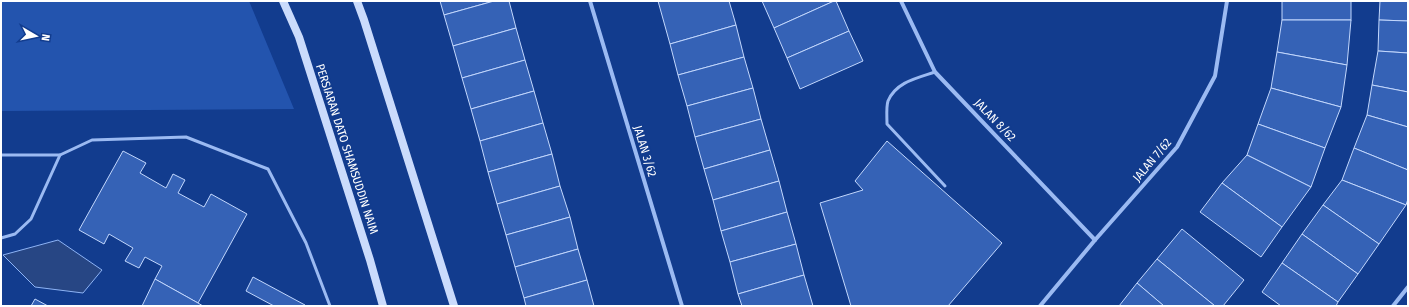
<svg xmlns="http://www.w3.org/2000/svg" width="1409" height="307" viewBox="0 0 1409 307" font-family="'Fira Sans Condensed',sans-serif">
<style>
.green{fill:#2354ae}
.water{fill:#274684;stroke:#8db3f5}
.building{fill:#3562b6;stroke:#c2d7fd}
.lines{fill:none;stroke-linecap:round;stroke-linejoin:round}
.service{stroke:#9bbaf2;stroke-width:3}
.minor{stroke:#9bbaf2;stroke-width:4}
.secondary{stroke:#cadbfc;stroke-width:8}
.labels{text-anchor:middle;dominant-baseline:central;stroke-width:3.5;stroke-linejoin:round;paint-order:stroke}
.street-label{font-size:12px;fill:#fff;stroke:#123c8e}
</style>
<rect width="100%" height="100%" fill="#123c8e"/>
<path class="green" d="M1,1H249L294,109L1,111Z"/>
<path class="water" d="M58,240L102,270L83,293L35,287L3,255Z"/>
<g class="building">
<path d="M440,1H494L444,15Z"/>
<path d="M494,1H509L516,28L453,46L444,15Z"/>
<path d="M658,1H729L736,25L670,44Z"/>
<path d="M762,1H834L774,28Z"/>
<path d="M834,1H836L849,31L787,58L774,28Z"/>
<rect x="1282" y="1" width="69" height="19"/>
<path d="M1380,1H1408V21L1379,20Z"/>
<path d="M1282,20H1351L1347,65L1277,52Z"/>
<path d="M1379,20L1408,21V53L1378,51Z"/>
<path d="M736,25L744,57L678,75L670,44Z"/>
<path d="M516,28L525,60L462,78L453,46Z"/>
<path d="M849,31L863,61L800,89L787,58Z"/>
<path d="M1378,51L1408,53V92L1372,85Z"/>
<path d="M1277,52L1347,65L1341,107L1271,88Z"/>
<path d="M744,57L753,88L687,106L678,75Z"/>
<path d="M525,60L534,91L471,109L462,78Z"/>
<path d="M1372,85L1408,92V127L1367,115Z"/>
<path d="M753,88L761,119L695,137L687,106Z"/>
<path d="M1271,88L1341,107L1325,148L1258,124Z"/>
<path d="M534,91L543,123L480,141L471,109Z"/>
<path d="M1367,115L1408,127V170L1354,148Z"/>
<path d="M761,119L770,150L704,169L695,137Z"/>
<path d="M543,123L552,154L488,172L480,141Z"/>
<path d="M1258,124L1325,148L1311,187L1247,155Z"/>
<path d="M887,141L1002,243L948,306H851L820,203L863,190L855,181Z"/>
<path d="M1354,148L1408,170V199L1406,205L1342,180Z"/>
<path d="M770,150L779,181L713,200L704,169Z"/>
<path d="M123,151L146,163L140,173L166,188L173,174L185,180L178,193L204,207L211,194L247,214L198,303L155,279L162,266L145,257L139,268L125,261L133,248L109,234L104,244L79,230Z"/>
<path d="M552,154L560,186L497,204L488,172Z"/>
<path d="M1247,155L1311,187L1282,227L1222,183Z"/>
<path d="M1342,180L1406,205L1379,244L1323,205Z"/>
<path d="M779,181L787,212L721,231L713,200Z"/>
<path d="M1222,183L1282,227L1261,257L1200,212Z"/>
<path d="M560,186L570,217L506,235L497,204Z"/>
<path d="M1323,205L1379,244L1358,274L1302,234Z"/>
<path d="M787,212L796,244L730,262L721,231Z"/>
<path d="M570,217L578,249L515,267L506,235Z"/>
<path d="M1182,229L1244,280L1223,306H1215L1157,259Z"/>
<path d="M1302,234L1358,274L1338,302L1282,263Z"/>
<path d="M796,244L804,275L738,294L730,262Z"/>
<path d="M578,249L587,280L524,298L515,267Z"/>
<path d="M1157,259L1215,306H1164L1137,283Z"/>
<path d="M1282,263L1338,302L1336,306H1281L1262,292Z"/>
<path d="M804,275L813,306H742L738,294Z"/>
<path d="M253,277L305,305L304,306H274L246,291Z"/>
<path d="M155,279L198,303L203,306H142Z"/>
<path d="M587,280L594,306H526L524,298Z"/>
<path d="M1137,283L1164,306H1119Z"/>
<path d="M35,299L48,306H31Z"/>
</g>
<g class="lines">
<g class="service">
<path d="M935,72C917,78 896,82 888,101C886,107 887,117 887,124L945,186"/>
<path d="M1,155H60"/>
<path d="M1,238L15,234L31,219L60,155L92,140L186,137L268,169L306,243L330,306"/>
</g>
<g class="minor">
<path d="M590,1L682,306"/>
<path d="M901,1L935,72L1095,240"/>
<path d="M1040,306L1095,240L1177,147L1215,76L1227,1"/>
<path d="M1393,306L1408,287"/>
</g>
<g class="secondary">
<path d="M283,1L299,37L370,260L383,306"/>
<path d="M357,1L364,20L454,306"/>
</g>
</g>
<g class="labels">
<g class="street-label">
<text transform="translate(995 120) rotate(46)">JALAN 8/62</text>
<text transform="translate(347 149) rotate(72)">PERSIARAN DATO SHAMSUDDIN NAIM</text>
<text transform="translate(645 151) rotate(73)">JALAN 3/62</text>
<text transform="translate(1152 160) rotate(-50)">JALAN 7/62</text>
</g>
</g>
<rect width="1409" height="307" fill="none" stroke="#ffffff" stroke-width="4"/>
<g transform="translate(36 36) rotate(99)" stroke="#123c8e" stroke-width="3" paint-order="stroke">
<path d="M0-3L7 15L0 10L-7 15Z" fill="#ffffff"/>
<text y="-6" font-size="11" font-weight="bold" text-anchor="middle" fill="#ffffff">N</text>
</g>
</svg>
